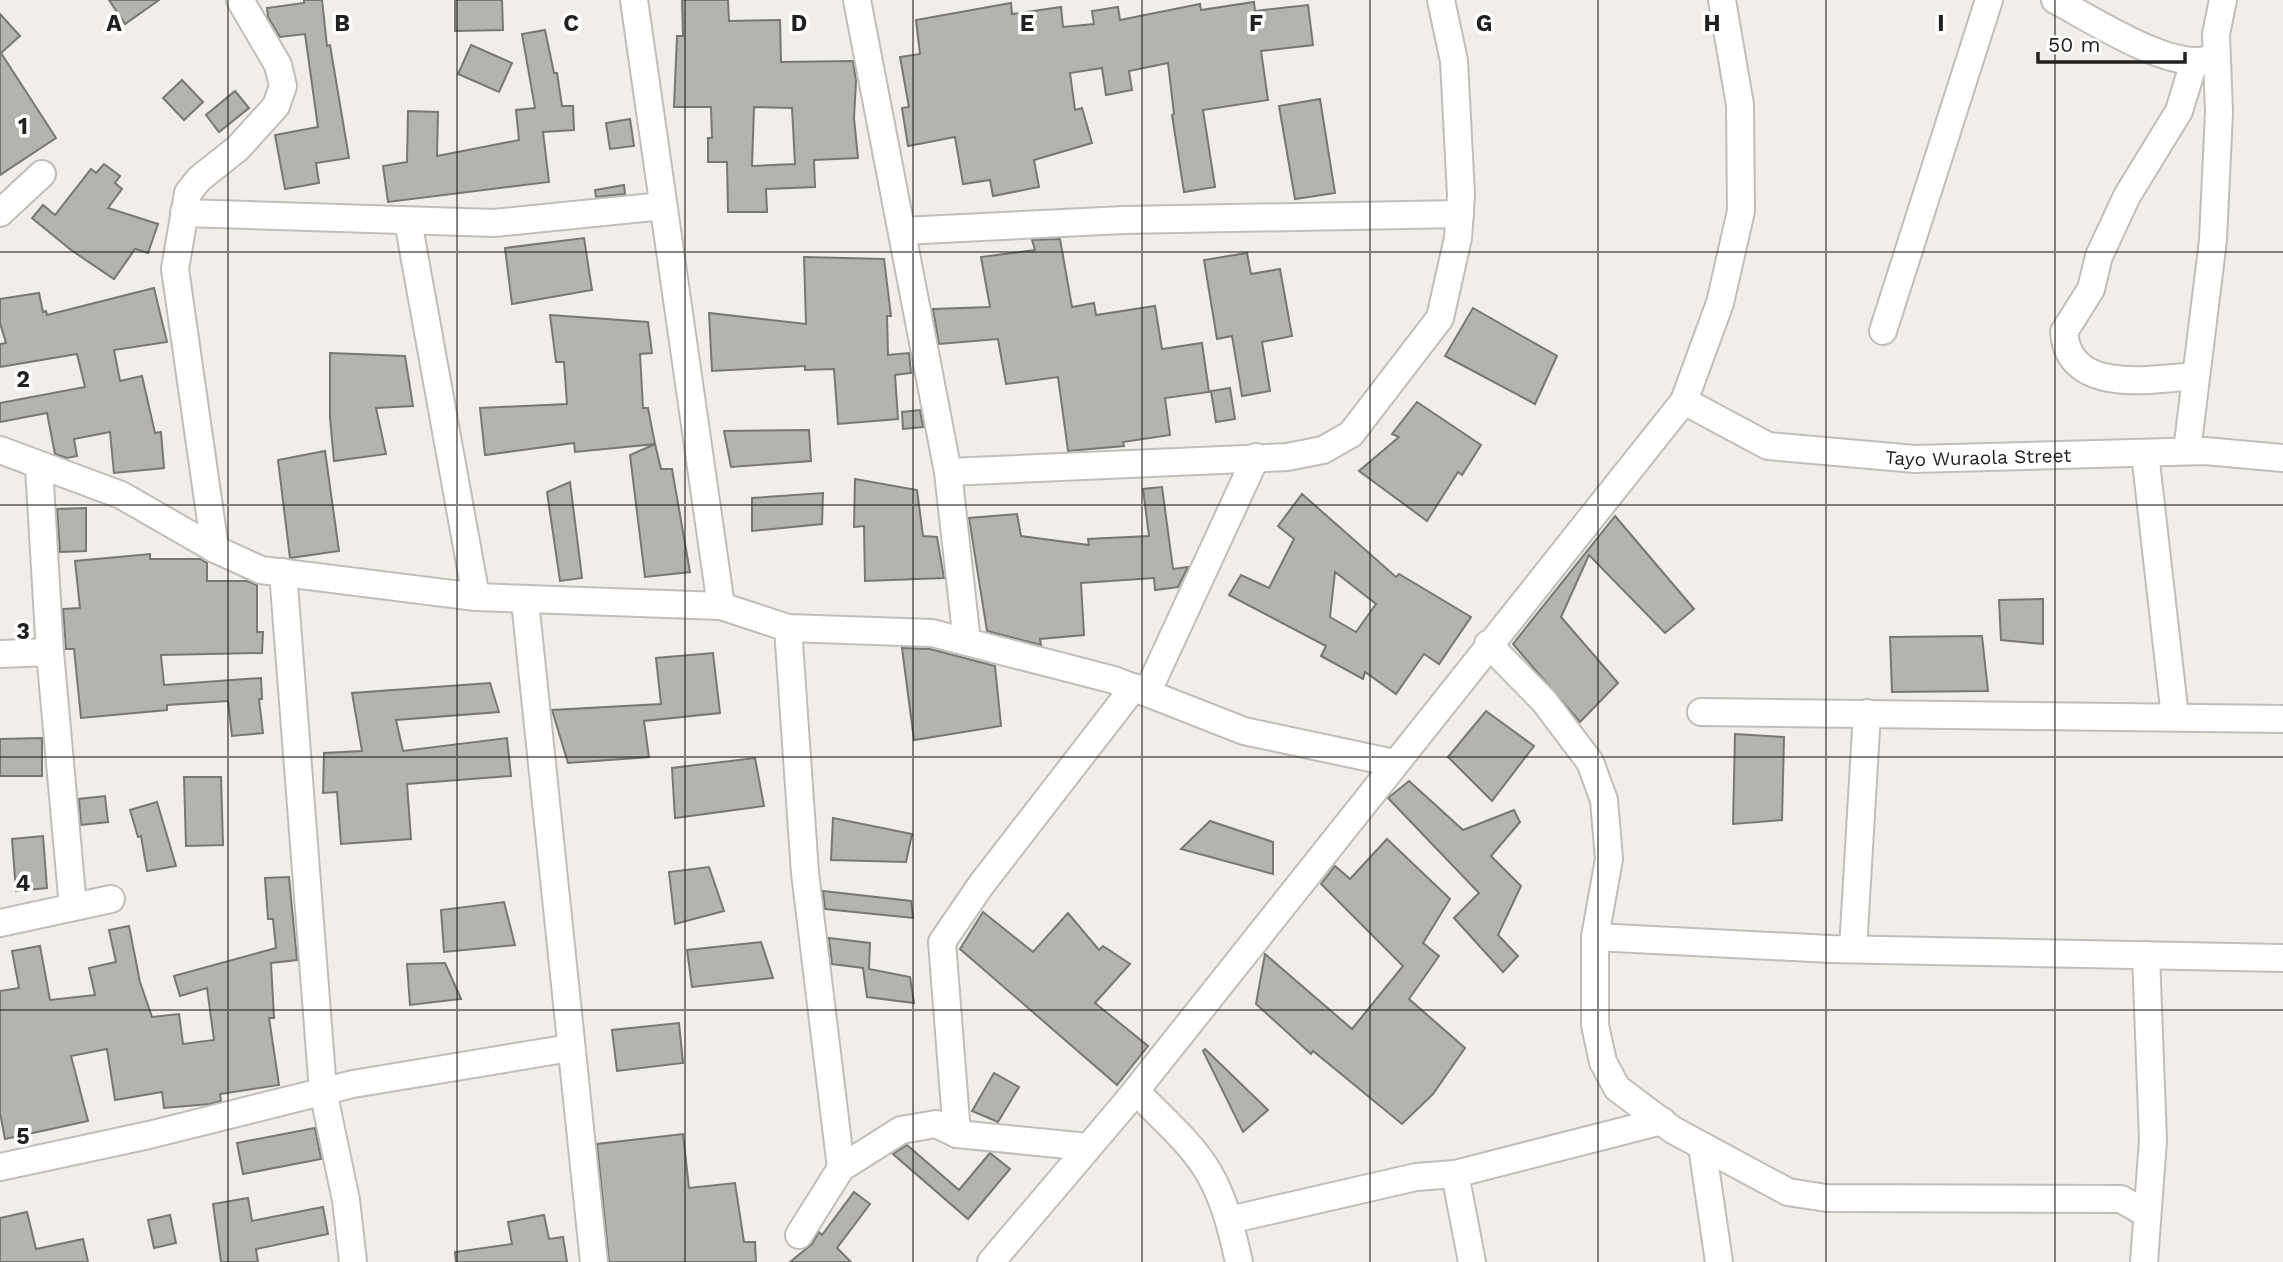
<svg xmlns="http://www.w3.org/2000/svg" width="2283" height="1262" viewBox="0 0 2283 1262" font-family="'Work Sans',sans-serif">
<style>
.building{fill:#b4b4af;stroke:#777773;stroke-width:2;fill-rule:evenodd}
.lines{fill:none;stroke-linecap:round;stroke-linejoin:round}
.minor-casing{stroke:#c1beba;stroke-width:30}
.minor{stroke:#fff;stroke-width:26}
.grid{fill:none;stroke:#22211f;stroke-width:2;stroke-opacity:0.55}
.labels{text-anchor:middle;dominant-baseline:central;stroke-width:7;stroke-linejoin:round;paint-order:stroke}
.street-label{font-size:19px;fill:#22211f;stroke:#fff}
.grid-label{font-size:23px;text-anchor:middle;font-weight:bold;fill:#22211f;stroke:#fff;stroke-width:7;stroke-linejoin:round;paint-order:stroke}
</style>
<rect width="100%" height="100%" fill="#f1eeea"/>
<g class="building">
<path d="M109,0H159L125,24Z"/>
<path d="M304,0H322L327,46L330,45L349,158L316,163L319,183L285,189L275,135L318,127L305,34L280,37L268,17L267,8L304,3Z"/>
<path d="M455,0H502L503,30L455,31Z"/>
<path d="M682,0H728L729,21L780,20L781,62L853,61L856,81L854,118L858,158L814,160L815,187L766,189L767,212H728L727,162H708V138H712L711,107H674L677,36H683ZM754,107L792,108L795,164L752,166Z"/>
<path d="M1254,2L1255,11L1308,5L1313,45L1261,51L1268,100L1203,110L1215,187L1184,192L1172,115L1174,114L1168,63L1129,71L1132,90L1106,95L1102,68L1070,73L1075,110L1082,108L1092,143L1034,160L1039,187L993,196L990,180L963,184L955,137L908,146L902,108L909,107L900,57L920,54L916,20L1011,3L1012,14L1061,7L1063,27L1094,24L1092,11L1118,7L1120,20L1200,4L1201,10Z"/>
<path d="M0,14L20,36L1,53L56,138L0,175Z"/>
<path d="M545,30L554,73H557L562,106H573L574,130L543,132L549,182L388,202L383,166L407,162L408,111L438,112L437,156L519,140L516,110L535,108L522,34Z"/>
<path d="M471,45L512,63L499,92L458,74Z"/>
<path d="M182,80L203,102L184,120L163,98Z"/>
<path d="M235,91L249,108L219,132L206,115Z"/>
<path d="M1320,99L1335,193L1295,199L1279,106Z"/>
<path d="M630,119L634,146L610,149L606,123Z"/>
<path d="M104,164L120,176L115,183L122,189L108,208L158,224L148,253L135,249L114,279L71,250L32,218L43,205L55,215L91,169L96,173Z"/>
<path d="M624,185L625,194L596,197L595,190Z"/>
<path d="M584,238L592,290L512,304L505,248Z"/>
<path d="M1060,239L1072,307L1094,303L1096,315L1155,306L1162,349L1202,343L1209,392L1165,398L1170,435L1123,442L1124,446L1068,451L1058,377L1006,384L998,339L939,344L933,309L990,307L981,257L1035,250L1032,240Z"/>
<path d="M1247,253L1251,274L1280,269L1292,336L1262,342L1270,391L1242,396L1232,336L1217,339L1204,260Z"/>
<path d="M804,257L884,259L891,316H887L888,355L909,353L911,373L895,375L898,419L838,424L834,369L805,370V366L712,371L709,313L806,324Z"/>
<path d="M154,288L167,342L114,350L120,381L142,376L155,433L161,432L164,468L114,473L110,432L74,439L77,456L67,458L55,454L47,413L0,422V403L85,387L77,354L0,367V344L6,343L0,323V299L39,293L43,312L46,311L47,315Z"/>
<path d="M1473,308L1557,356L1535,404L1445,356Z"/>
<path d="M550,315L648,322L652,353L640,354L643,408H648L655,444L575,452L574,443L485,455L480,408L567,404L564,362H556Z"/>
<path d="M330,353L405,356L413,406L376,408L386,454L334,461L330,418Z"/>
<path d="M1230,388L1235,419L1216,422L1211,391Z"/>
<path d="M1417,402L1481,445L1462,475L1458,472L1427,521L1359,471L1399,437L1392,434Z"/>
<path d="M920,410L923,427L903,429L902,412Z"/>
<path d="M809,430L811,461L731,467L724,431Z"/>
<path d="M655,444L661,469H672L690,572L645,577L630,455Z"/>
<path d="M325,451L339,551L290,558L278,460Z"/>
<path d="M855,479L917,490L923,536L937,537L944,578L865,581L864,526L854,527Z"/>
<path d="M570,482L582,578L560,581L547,492Z"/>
<path d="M1162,487L1173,569L1188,567L1178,587L1155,590L1154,578L1081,583L1084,635L1040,639L1041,645L987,631L969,518L1017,514L1021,536L1089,545L1088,539L1149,536L1143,489Z"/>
<path d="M823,493L822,524L752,531V498Z"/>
<path d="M1302,494L1396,577L1399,574L1471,617L1439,664L1424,654L1396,694L1365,672L1363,679L1321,656L1326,646L1229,595L1241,575L1269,588L1294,539L1278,526ZM1335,572L1376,604L1356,632L1330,617Z"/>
<path d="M86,508V551L60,552L57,509Z"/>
<path d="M1615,516L1694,609L1665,633L1589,555L1561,617L1618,683L1580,722L1513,644Z"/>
<path d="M150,554V559H200L207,563V581H247L257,585V632H263L262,653L161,655L164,685L261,678L262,699H259L263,733L232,736L228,701L167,705V710L81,718L74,649H66L63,609L80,608L75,561Z"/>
<path d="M2043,599V644L2001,640L1999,600Z"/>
<path d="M1982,636L1988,691L1892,692L1890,637Z"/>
<path d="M902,648L930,649L995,666L1001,726L914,740Z"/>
<path d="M713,653L720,713L644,721L649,757L568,763L552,710L661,704L656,658Z"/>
<path d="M490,683L499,712L396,720L403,751L507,738L511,776L407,784L411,839L341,844L337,792L323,793L324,753L362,751L352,693Z"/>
<path d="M1486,711L1534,746L1492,801L1448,757Z"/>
<path d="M1735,734L1784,737L1782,820L1733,824Z"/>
<path d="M42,738V776H0V739Z"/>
<path d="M755,758L764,806L675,818L672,768Z"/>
<path d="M184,777H221L223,845L186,846Z"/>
<path d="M1409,781L1463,830L1514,810L1520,822L1491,856L1521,886L1498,935L1518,956L1503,972L1454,918L1479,893L1388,798Z"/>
<path d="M105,796L108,822L81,825L79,799Z"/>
<path d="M157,802L176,866L147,871L141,836L138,837L130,810Z"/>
<path d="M833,818L912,834L906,862L831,860Z"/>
<path d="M1210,821L1273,842V874L1181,849Z"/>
<path d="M43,836L47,888L16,891L12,839Z"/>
<path d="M1387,839L1450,899L1423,943L1439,956L1409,999L1465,1048L1433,1094L1402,1124L1313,1051L1311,1054L1256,1004L1265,954L1352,1029L1403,966L1321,884L1335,866L1350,879Z"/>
<path d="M709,867L724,911L675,924L669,872Z"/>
<path d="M289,877L297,960L271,963L274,1018H269L279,1085L220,1094L221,1101L210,1104L164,1108L162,1092L115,1100L107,1049L71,1056L88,1121L5,1139L0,1113V991L19,988L12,951L40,946L50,1000L95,995L89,968L116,962L109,930L129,926L140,982L152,1017L179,1014L183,1044L214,1040L207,988L180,996L174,976L276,948L273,919H268L265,878Z"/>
<path d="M823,891L911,901L913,918L825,909Z"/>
<path d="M504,902L515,945L444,952L441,910Z"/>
<path d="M983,912L1033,952L1068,913L1099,950L1103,946L1130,964L1095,1003L1148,1046L1117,1085L960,949Z"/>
<path d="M829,938L870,943L869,969L910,977L914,1003L867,997L863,968L832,964Z"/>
<path d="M761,942L773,978L692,987L687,950Z"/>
<path d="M445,963L461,999L410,1005L407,964Z"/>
<path d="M679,1023L683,1063L617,1071L612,1030Z"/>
<path d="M1205,1049L1268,1110L1243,1132L1203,1051Z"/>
<path d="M994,1073L1019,1087L998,1122L972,1111Z"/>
<path d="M315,1128L321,1159L243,1174L237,1143Z"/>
<path d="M683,1134L689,1188L735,1183L744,1242H755L756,1262H609L597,1144Z"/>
<path d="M907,1145L959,1190L990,1153L1010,1169L968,1219L893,1154Z"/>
<path d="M854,1192L870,1204L837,1248L851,1262H790L812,1244L819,1232L822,1235Z"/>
<path d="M248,1198L252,1221L323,1207L328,1234L256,1249L258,1262H221L213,1204Z"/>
<path d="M27,1212L36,1249L83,1239L88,1262H0V1218Z"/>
<path d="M170,1215L176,1243L154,1248L148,1220Z"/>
<path d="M544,1215L549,1239L563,1237L567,1262H456L455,1252L512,1244L508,1222Z"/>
</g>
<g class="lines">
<defs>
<g id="minor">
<path d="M634,0L721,606"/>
<path d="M857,0L948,472L967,642"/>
<path d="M2055,0C2090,18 2171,72 2209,59"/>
<path d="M2194,62L2179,111L2127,196L2099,256L2091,289L2064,332C2069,396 2153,379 2196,376"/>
<path d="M0,213L42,174"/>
<path d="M184,213L494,223L663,206"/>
<path d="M408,221L476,597"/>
<path d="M902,231L1124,220L1460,214"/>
<path d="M1883,331L1989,0"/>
<path id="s1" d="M1684,401L1768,446L1915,459L2205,451L2283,458"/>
<path d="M0,450L121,495L215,549L261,570L476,597L721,606L788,628L932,633L1114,680L1244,731L1394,763"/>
<path d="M2187,451L2213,240L2219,112L2216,34L2223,0"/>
<path d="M2145,453L2175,717"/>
<path d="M39,467L50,652L73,907"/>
<path d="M948,472L1287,457L1323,450L1351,434L1440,318L1458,238L1461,195L1454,61L1441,0"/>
<path d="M215,549L175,269L188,193L199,179L238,148L276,106L283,86L278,65L240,0"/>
<path d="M283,572L323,1091L346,1200L353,1262"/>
<path d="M525,601L594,1262"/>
<path d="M788,628L805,873L841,1168"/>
<path d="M1488,644L1544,701L1590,762L1604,800L1609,859L1595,937V1025L1603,1062L1617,1088L1673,1130L1788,1192L1826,1198L2121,1199L2147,1214"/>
<path d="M0,654L50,652"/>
<path d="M1147,693L1256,457"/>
<path d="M1701,712L2283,719"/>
<path d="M0,923L111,899"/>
<path d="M1595,937L1830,949L2283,958"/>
<path d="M1853,949L1867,713"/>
<path d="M1136,1091C1160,1117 1191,1142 1209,1173C1225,1201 1232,1231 1239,1262"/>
<path d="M957,1134L942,942L981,885L1134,687"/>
<path d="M1702,1146L1719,1262"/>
<path d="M0,1167L149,1135L353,1084L570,1048"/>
<path d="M1455,1174L1472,1262"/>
<path d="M1229,1220L1416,1177L1455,1174L1662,1121"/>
<path d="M799,1235L841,1168L901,1130L936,1124L957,1134L1088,1147"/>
<path d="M991,1262L1126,1103L1684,401L1720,303L1741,211L1740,105L1722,0"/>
<path d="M2144,1262L2153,1140L2146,955"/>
</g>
</defs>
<use href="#minor" class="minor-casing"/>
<use href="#minor" class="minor"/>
</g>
<path class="grid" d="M228,0V1262M457,0V1262M685,0V1262M913,0V1262M1142,0V1262M1370,0V1262M1598,0V1262M1826,0V1262M2055,0V1262M0,252H2283M0,505H2283M0,757H2283M0,1010H2283"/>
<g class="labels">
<g class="street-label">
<text stroke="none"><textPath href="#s1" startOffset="306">Tayo Wuraola Street</textPath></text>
</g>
</g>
<g class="grid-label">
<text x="114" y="31">A</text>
<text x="342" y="31">B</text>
<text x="571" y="31">C</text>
<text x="799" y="31">D</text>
<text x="1027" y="31">E</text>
<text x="1256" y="31">F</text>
<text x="1484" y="31">G</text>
<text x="1712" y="31">H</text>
<text x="1941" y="31">I</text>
<text x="23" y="134">1</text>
<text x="23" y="387">2</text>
<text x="23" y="639">3</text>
<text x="23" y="891">4</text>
<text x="23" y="1144">5</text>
</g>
<path d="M2038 52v10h147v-10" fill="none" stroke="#22211f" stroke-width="3.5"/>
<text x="2048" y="52" font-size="21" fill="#22211f" stroke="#ffffff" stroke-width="5" paint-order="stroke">50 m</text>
</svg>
